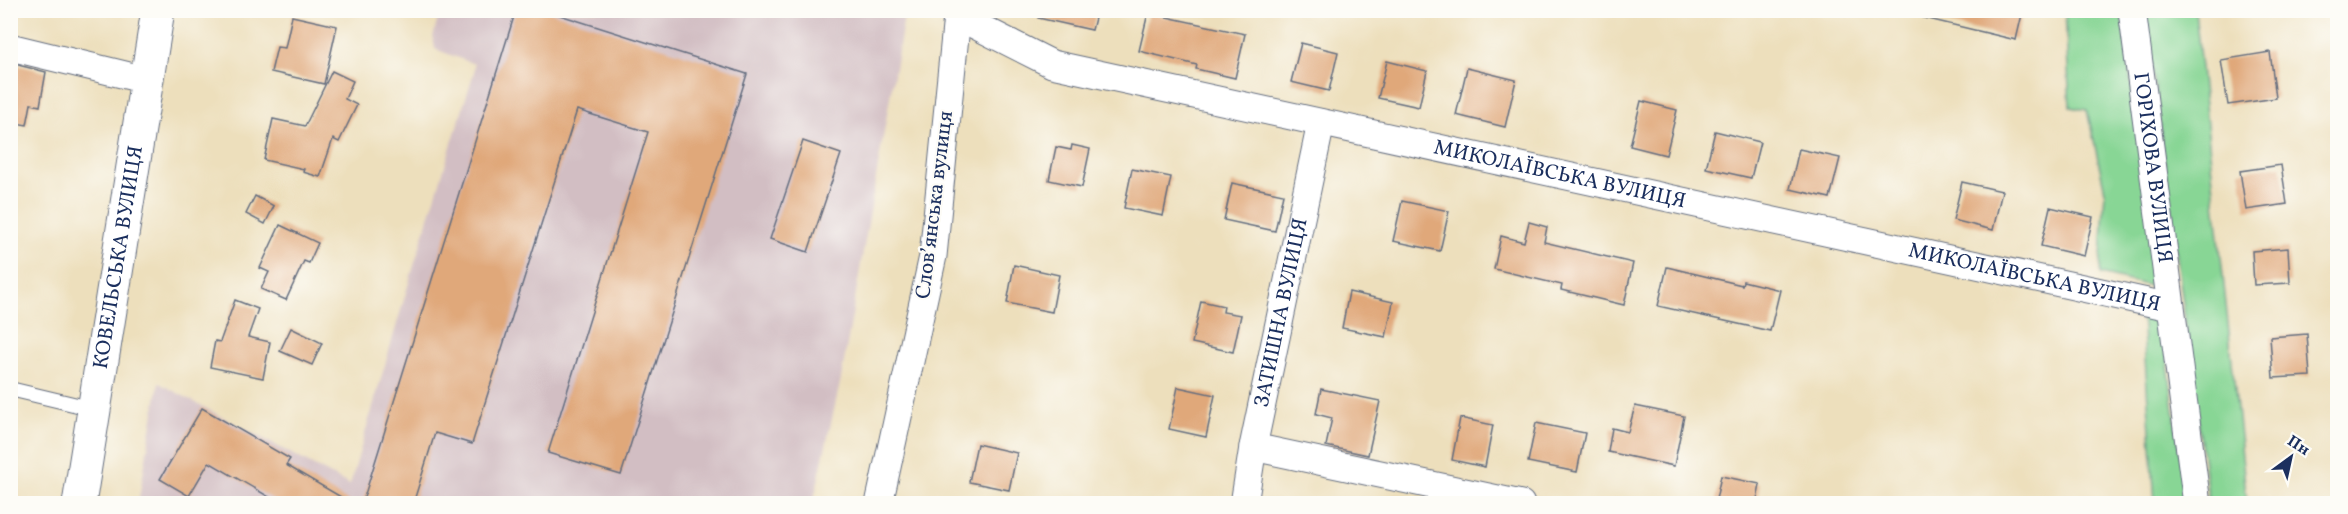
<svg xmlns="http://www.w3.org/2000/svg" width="2348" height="514" viewBox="0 0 2348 514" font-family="Vollkorn,serif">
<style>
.industrial{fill:#d2bec3}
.green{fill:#88d695;stroke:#52827a;stroke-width:1.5}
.building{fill:#e0a87a}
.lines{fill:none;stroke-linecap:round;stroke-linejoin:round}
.service-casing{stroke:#646d7f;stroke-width:16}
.minor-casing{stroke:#646d7f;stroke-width:29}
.primary-casing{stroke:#646d7f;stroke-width:35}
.service{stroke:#fff;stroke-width:14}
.minor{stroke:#fff;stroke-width:27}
.primary{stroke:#fff;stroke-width:33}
.labels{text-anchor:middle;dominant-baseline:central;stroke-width:4.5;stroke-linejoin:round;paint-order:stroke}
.street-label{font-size:21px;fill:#1b2f5e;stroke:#fdfcf7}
</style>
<rect width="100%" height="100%" fill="#fdfcf7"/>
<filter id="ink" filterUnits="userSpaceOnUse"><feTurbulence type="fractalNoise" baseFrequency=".0167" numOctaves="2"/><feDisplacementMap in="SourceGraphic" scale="12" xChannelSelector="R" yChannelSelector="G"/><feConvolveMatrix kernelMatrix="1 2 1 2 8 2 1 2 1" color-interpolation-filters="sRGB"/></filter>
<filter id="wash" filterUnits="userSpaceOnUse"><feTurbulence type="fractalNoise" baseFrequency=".008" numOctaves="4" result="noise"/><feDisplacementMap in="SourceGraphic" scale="24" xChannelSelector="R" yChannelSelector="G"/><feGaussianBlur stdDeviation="1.35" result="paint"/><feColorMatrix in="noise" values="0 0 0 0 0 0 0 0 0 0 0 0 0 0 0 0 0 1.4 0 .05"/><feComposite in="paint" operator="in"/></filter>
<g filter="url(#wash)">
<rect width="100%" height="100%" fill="#eddfbc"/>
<path class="industrial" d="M440,11H905L841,379L813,503L138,504L159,383L350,485L412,272L474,72V64L435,49L433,37Z"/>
<g class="green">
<path d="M2065,11H2121L2159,288L2100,274L2105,191L2087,110L2070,107Z"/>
<path d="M2145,11H2195L2247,503H2209Z"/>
<path d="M2142,315L2162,318L2186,503H2155Z"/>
</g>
<g id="blocks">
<g class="building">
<path d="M516,10H544L747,74L621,475L548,453L648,132L577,110L472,444L435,433L413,504H362Z"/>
<path d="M1039,10H1097L1092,30L1038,18Z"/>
<path d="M1921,10H2023L2016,40L1920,17Z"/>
<path d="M1148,13L1245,34L1235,78L1196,69L1197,65L1139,51Z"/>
<path d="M292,16L337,26L324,84L271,72L277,47L285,48Z"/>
<path d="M1301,43L1338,52L1329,91L1291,82Z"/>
<path d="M2270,52L2276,98L2228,105L2221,60Z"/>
<path d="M1387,61L1427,71L1419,107L1378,98Z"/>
<path d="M10,63L46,72L40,106L31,104L27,125L10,122Z"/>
<path d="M1467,68L1516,80L1505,127L1456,115Z"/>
<path d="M332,71L353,81L345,99L357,105L339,142L333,139L320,177L303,172L304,169L264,160L273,119L305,126Z"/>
<path d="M1641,101L1677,110L1666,155L1630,146Z"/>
<path d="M1715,131L1760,142L1751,178L1706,168Z"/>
<path d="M803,141L841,154L808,252L770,239Z"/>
<path d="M1072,145L1090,149L1082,187L1049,180L1056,147L1071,150Z"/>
<path d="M1799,149L1840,158L1830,198L1790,189Z"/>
<path d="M2281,165L2287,204L2246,210L2240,171Z"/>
<path d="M1132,169L1171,177L1163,216L1124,208Z"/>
<path d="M1962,182L2002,191L1993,230L1953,220Z"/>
<path d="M1232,183L1283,194L1275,231L1224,220Z"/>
<path d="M255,196L274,206L265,224L246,214Z"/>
<path d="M1402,201L1449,211L1440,251L1393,241Z"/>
<path d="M2050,207L2093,217L2084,256L2041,246Z"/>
<path d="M1529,222L1547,227L1544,242L1633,263L1624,305L1561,290L1562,285L1494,269L1501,236L1524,242Z"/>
<path d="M280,225L318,243L309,263L304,261L286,300L261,289L269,272L260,268Z"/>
<path d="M2288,248L2290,283L2254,285L2252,251Z"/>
<path d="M1014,265L1059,275L1052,312L1007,303Z"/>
<path d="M1667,267L1742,285L1743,281L1780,290L1770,331L1658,306Z"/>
<path d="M1349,292L1393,302L1386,337L1342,328Z"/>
<path d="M235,300L258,309L248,337L270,342L263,378L210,367L215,341L220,342Z"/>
<path d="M1201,301L1224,306L1223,312L1241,315L1233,352L1192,343Z"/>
<path d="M291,328L322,343L312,365L280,351Z"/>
<path d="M2307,334L2310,376L2273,378L2270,337Z"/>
<path d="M1178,387L1215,395L1206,437L1169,429Z"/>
<path d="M1321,389L1380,401L1368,455L1326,446L1332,418L1316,414Z"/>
<path d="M1635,406L1684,416L1674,466L1608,452L1612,428L1628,432Z"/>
<path d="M202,408L290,459L286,465L353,504H281L209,462L189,496L160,479Z"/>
<path d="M1460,418L1493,425L1485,467L1452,460Z"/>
<path d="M1536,423L1585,433L1577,472L1528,462Z"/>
<path d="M977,444L1017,453L1009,490L969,482Z"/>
<path d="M1721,476L1760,484L1756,504H1715Z"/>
</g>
</g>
</g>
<g filter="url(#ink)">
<use href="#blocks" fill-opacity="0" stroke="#646d7f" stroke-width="1.5"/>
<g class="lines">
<defs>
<path id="service" d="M10,389L94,409"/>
<g id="minor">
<path id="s1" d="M2132,10L2197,504"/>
<path id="s2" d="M957,16L1052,64L2170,307"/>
<path d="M10,47L146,80"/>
<path d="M1253,447L1521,504"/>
<path d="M879,504L933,256L957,16L955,10"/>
<path id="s3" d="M1244,504L1253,447L1321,123"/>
</g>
<g id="primary">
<path id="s4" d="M79,504L158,10"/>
</g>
</defs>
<use href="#service" class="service-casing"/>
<use href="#minor" class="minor-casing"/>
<use href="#primary" class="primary-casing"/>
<use href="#service" class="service"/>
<use href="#minor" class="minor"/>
<use href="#primary" class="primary"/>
</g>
</g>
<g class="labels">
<g class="street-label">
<text stroke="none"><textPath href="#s1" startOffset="159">ГОРІХОВА ВУЛИЦЯ</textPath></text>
<text stroke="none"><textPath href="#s2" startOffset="626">МИКОЛАЇВСЬКА ВУЛИЦЯ</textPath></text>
<text transform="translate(935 205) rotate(-83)">Словʼянська вулиця</text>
<text stroke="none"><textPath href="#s4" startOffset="250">КОВЕЛЬСЬКА ВУЛИЦЯ</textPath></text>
<text stroke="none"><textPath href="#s2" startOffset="1112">МИКОЛАЇВСЬКА ВУЛИЦЯ</textPath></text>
<text stroke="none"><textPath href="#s3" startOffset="195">ЗАТИШНА ВУЛИЦЯ</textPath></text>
</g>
</g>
<rect width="2348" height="514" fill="none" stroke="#fdfcf7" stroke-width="36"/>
<g transform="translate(2291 457) rotate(33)" stroke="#fdfcf7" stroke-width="4.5" paint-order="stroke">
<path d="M0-4.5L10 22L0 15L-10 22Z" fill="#1b2f5e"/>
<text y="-9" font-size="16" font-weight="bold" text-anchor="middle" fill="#1b2f5e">Пн</text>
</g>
</svg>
